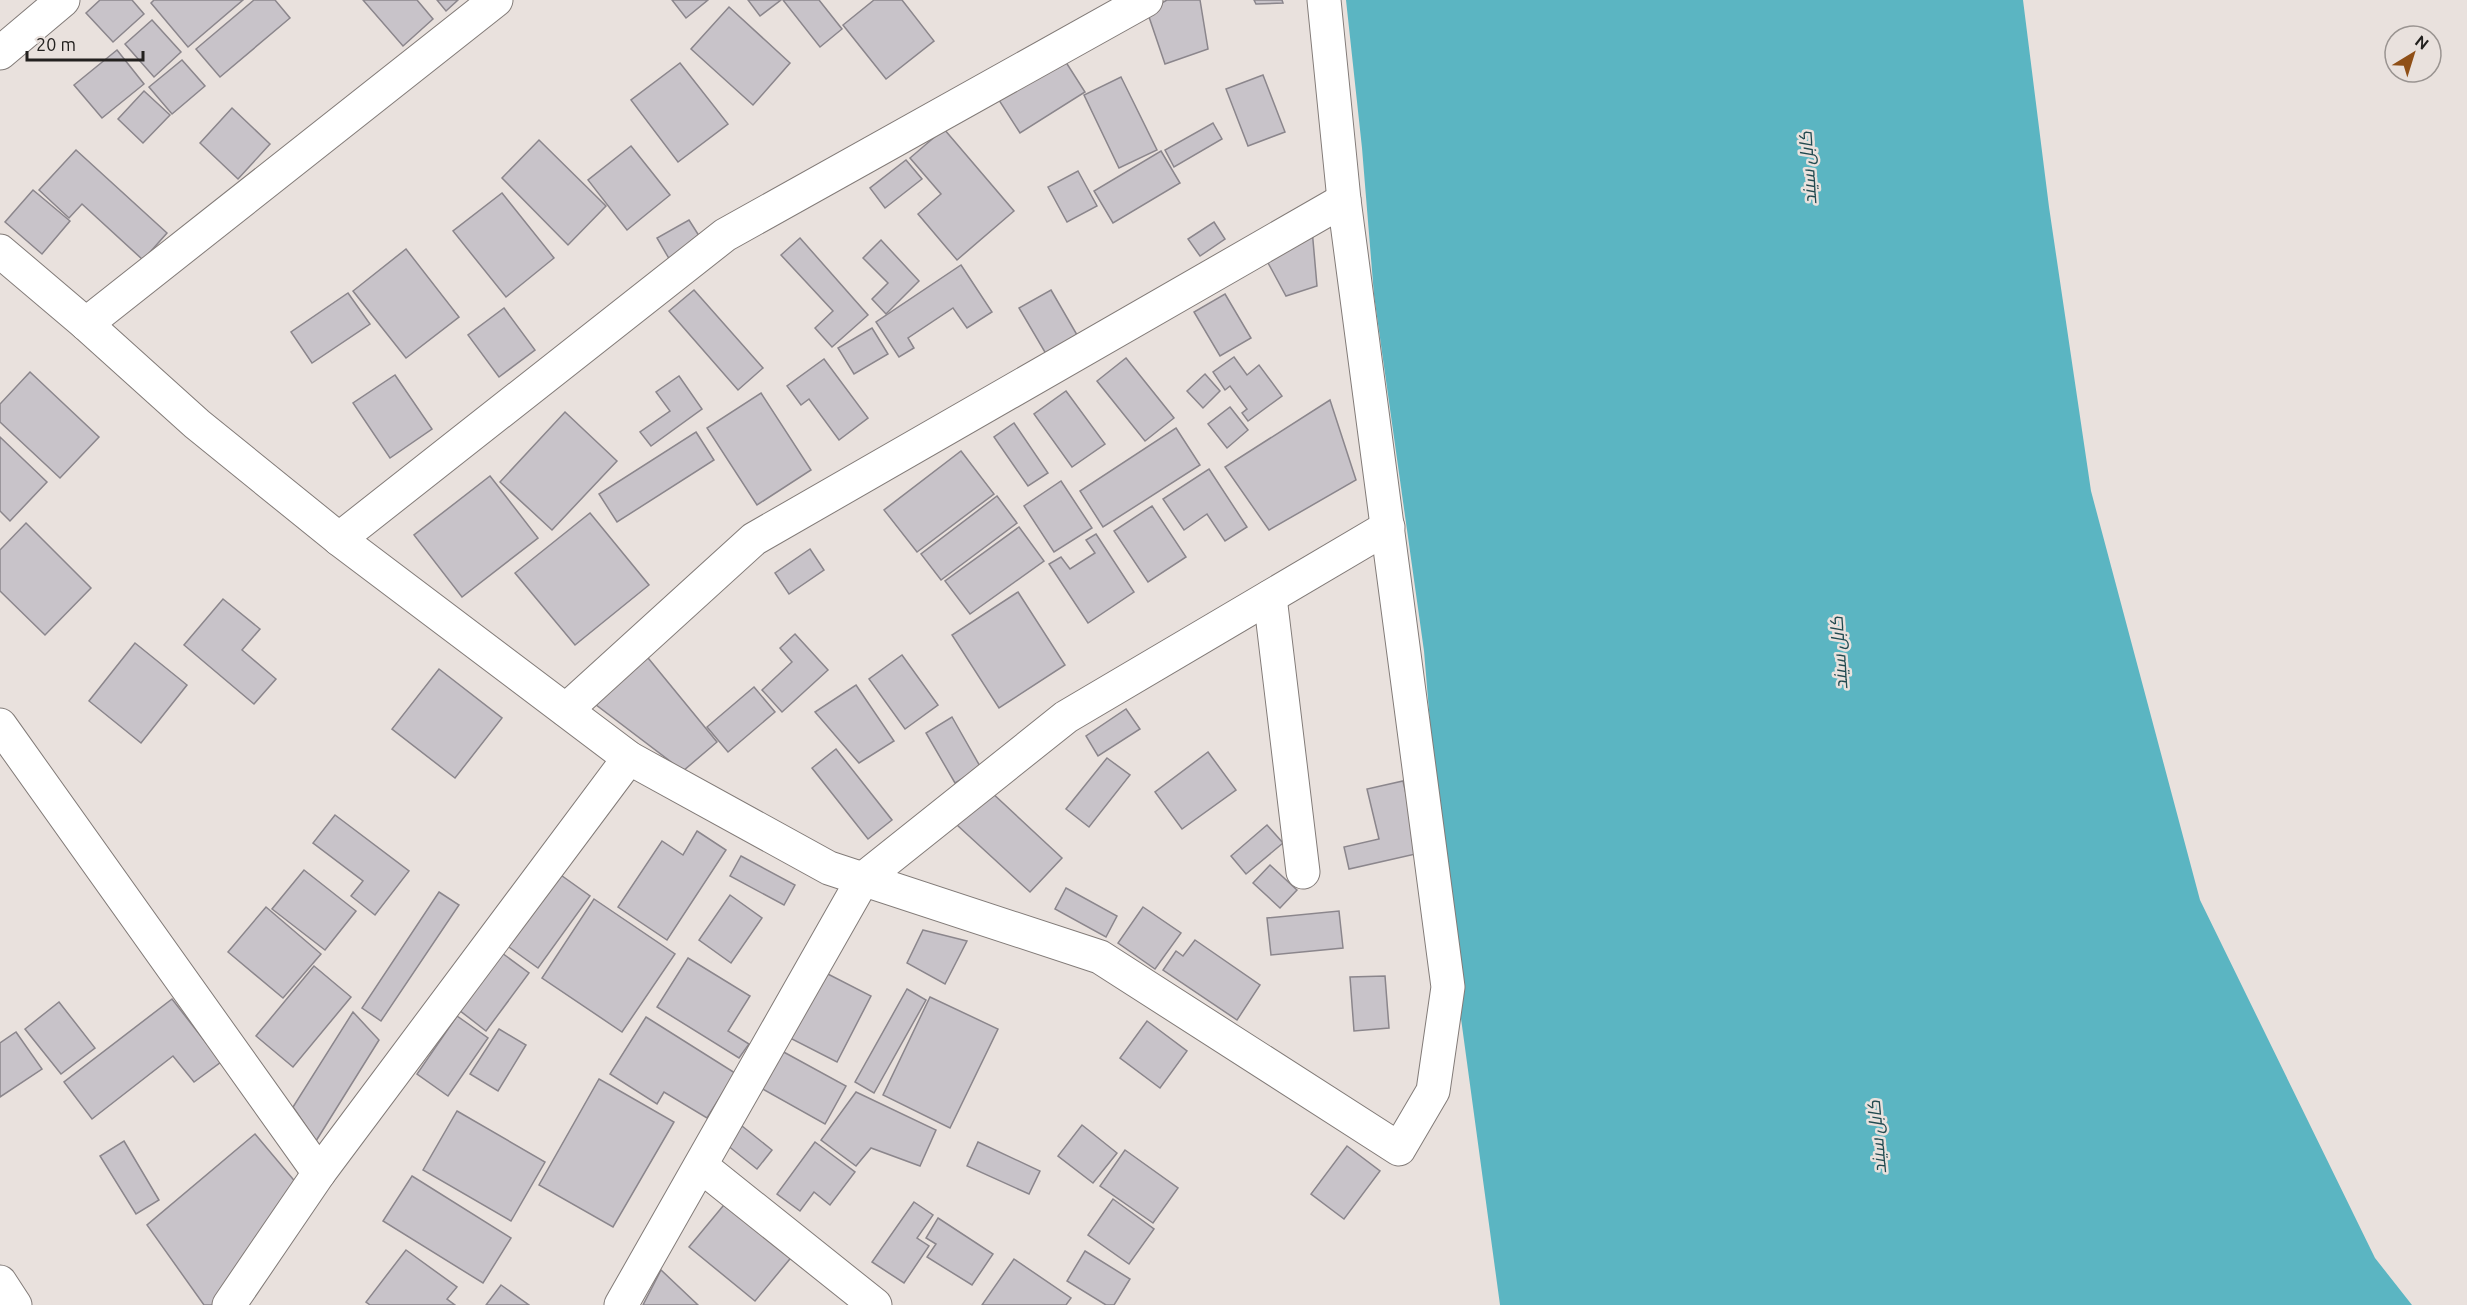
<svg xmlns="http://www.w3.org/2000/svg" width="2467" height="1305" viewBox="0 0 2467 1305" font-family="Ubuntu,Cairo,sans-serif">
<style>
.water{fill:#5bb5c2}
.building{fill:#c8c3c9;stroke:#8b868c;stroke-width:1.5}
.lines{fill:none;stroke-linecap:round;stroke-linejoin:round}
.minor-casing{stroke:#827b78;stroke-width:35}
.minor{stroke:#fff;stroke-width:33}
.labels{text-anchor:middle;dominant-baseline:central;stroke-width:5;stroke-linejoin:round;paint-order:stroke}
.water-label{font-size:18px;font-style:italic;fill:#20494f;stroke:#e9e1dd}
</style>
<rect width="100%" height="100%" fill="#e9e1dd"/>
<path class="water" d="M1346,0H2023L2049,207L2091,491L2200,900L2375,1258L2412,1305H1500L1445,901L1424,651L1374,295L1362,148Z"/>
<g class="building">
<path d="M100,0H132L144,14L113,42L86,13Z"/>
<path d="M154,0H243L188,47L151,3Z"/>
<path d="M254,0H275L290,18L220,77L196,49Z"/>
<path d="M363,0H417L433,19L403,46Z"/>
<path d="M437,0H458L446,11Z"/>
<path d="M672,0H708L686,18Z"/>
<path d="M748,0H781L760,16Z"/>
<path d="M783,0H819L842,29L820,47Z"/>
<path d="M874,0H902L934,41L886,79L843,25Z"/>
<path d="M1167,0H1200L1208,49L1165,64L1147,11Z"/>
<path d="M1254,0H1282L1283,3L1256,4Z"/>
<path d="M729,7L790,63L753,105L691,49Z"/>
<path d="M152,20L181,52L154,77L125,44Z"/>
<path d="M117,50L144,84L102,118L74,85Z"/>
<path d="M1062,56L1085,92L1020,133L997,97Z"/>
<path d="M182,60L205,86L172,114L149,87Z"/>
<path d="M680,63L728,124L678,162L631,100Z"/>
<path d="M1263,75L1285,132L1248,146L1226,89Z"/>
<path d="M1121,77L1157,150L1119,168L1084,95Z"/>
<path d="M144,91L170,115L143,143L118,119Z"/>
<path d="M232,108L270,144L238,179L200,143Z"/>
<path d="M1213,123L1222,139L1174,167L1165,150Z"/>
<path d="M944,129L1014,211L957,260L918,214L941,194L910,158Z"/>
<path d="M539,140L606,206L568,245L502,178Z"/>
<path d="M631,146L670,195L627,230L588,180Z"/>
<path d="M76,150L167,233L143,260L82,204L69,218L39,190Z"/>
<path d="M1161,151L1180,183L1113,223L1094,191Z"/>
<path d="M906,160L922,179L885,208L870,188Z"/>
<path d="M1078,171L1097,206L1067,222L1048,187Z"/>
<path d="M33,190L70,221L42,254L5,222Z"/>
<path d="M502,193L554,258L506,297L453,231Z"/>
<path d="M689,220L703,242L671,262L657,238Z"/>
<path d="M1214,222L1225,239L1200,256L1188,239Z"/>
<path d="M1312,229L1317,286L1286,296L1267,261Z"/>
<path d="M800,238L868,315L832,347L815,328L833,311L781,255Z"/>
<path d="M881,240L919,281L886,314L872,299L888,283L863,258Z"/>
<path d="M406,249L459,317L406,358L353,291Z"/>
<path d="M961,265L992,312L967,328L953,308L908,338L914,348L899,357L876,322Z"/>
<path d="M694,290L763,368L738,390L669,311Z"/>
<path d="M1051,290L1080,340L1049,359L1019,308Z"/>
<path d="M348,293L370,324L312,363L291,332Z"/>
<path d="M1225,294L1251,338L1220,356L1194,312Z"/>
<path d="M504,308L535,350L499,377L468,335Z"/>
<path d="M872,328L888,354L854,374L838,348Z"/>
<path d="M1234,357L1247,375L1259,365L1282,396L1248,421L1242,413L1247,409L1230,386L1225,390L1213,372Z"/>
<path d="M1126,358L1174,418L1145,441L1097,381Z"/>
<path d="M824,359L868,418L839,440L809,399L801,405L787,386Z"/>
<path d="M30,372L99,437L60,478L0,422V404Z"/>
<path d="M1205,374L1220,391L1203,408L1187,391Z"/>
<path d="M395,375L432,429L390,458L353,403Z"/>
<path d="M679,376L702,409L651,446L640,432L670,411L656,392Z"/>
<path d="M1066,391L1105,444L1072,467L1034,414Z"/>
<path d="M761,393L811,470L757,505L707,428Z"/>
<path d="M1330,400L1356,480L1269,530L1225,467Z"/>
<path d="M1230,407L1248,430L1227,448L1208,424Z"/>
<path d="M565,412L617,461L552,530L500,482Z"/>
<path d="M1014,423L1048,473L1028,486L994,437Z"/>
<path d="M1176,428L1200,465L1103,527L1080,491Z"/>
<path d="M696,432L714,460L617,522L599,494Z"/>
<path d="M0,437L47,482L10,521L0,511Z"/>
<path d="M961,451L994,494L917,552L884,510Z"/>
<path d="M1209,469L1247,527L1225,541L1207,514L1184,530L1163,499Z"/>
<path d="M490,476L538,538L462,597L414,535Z"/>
<path d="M1061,481L1092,528L1054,552L1024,506Z"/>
<path d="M997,496L1017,523L941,580L921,554Z"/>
<path d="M1152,506L1186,557L1148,582L1114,531Z"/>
<path d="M590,513L649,585L575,645L515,573Z"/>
<path d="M26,523L91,588L45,635L0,591V550Z"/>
<path d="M1019,527L1044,561L970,614L945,581Z"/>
<path d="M1096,534L1134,592L1088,623L1049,564L1061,557L1070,569L1095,553L1086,540Z"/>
<path d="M810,549L824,570L789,594L775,573Z"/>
<path d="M1018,592L1065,665L999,708L952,635Z"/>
<path d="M223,599L260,629L242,650L276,679L254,704L184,645Z"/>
<path d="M795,634L828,670L782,712L762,690L792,662L780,648Z"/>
<path d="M135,643L187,685L141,743L89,701Z"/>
<path d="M644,653L717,742L683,771L587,698Z"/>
<path d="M902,655L938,705L905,729L869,679Z"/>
<path d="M439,669L502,718L455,778L392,729Z"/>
<path d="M856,685L894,741L859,763L815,712Z"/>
<path d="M754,687L775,712L728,752L707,727Z"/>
<path d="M1126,709L1140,729L1098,756L1086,736Z"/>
<path d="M952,717L981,768L955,783L926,733Z"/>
<path d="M836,749L892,820L868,839L812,768Z"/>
<path d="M1208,752L1236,790L1182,829L1155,792Z"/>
<path d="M1107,758L1130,775L1089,827L1066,809Z"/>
<path d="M1403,781L1420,853L1349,869L1344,847L1379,839L1367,789Z"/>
<path d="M989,790L1062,858L1030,892L957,825Z"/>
<path d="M335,815L409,871L375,915L351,896L363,881L313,843Z"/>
<path d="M1267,825L1283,843L1246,874L1231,856Z"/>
<path d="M697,831L726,850L667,940L618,907L662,841L683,855Z"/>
<path d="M741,856L795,885L784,905L730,876Z"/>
<path d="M1270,865L1297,890L1280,908L1253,883Z"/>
<path d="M304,870L356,911L325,950L272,909Z"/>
<path d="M558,873L590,896L538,968L506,945Z"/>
<path d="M1066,888L1117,916L1106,937L1055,909Z"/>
<path d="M439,892L459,905L381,1021L362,1008Z"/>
<path d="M730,895L762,918L731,963L699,940Z"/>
<path d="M594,899L675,954L622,1032L542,978Z"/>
<path d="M266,907L321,954L283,998L228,952Z"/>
<path d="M1143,907L1181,933L1155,969L1118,943Z"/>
<path d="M1339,911L1343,948L1271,955L1267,918Z"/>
<path d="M923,930L967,941L945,984L907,963Z"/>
<path d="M1195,940L1260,985L1237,1020L1163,970L1176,951L1183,956Z"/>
<path d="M502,953L529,973L486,1031L459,1010Z"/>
<path d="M688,958L750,996L728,1031L749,1044L739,1058L657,1007Z"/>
<path d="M314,966L351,997L293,1067L256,1036Z"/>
<path d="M822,971L871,996L837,1062L788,1037Z"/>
<path d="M1385,976L1389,1028L1354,1031L1350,977Z"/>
<path d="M907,989L926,1000L874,1093L855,1082Z"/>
<path d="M930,997L998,1029L950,1128L883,1095Z"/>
<path d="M172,999L221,1062L194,1082L173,1056L92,1119L64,1082Z"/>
<path d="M59,1002L95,1048L61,1074L25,1029Z"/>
<path d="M353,1012L379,1040L316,1141L293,1107Z"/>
<path d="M457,1016L488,1038L448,1096L417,1074Z"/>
<path d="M646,1017L735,1073L707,1118L664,1092L657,1104L610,1074Z"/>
<path d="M1147,1021L1187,1051L1160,1088L1120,1058Z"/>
<path d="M499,1029L526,1045L498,1091L470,1074Z"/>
<path d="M16,1032L42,1069L0,1097V1043Z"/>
<path d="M780,1050L846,1086L825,1124L759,1087Z"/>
<path d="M599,1079L674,1122L613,1227L539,1185Z"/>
<path d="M856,1092L936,1130L920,1166L871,1148L856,1166L821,1140Z"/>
<path d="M457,1111L545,1162L511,1221L423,1170Z"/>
<path d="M1082,1125L1117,1153L1093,1183L1058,1156Z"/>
<path d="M742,1126L772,1150L757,1169L727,1145Z"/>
<path d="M255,1134L298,1185L216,1305H204L147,1225Z"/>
<path d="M124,1141L159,1200L136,1214L100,1156Z"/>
<path d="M815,1142L855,1172L830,1205L814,1192L800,1211L777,1194Z"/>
<path d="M978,1142L1040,1171L1029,1194L967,1166Z"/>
<path d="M1347,1146L1380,1171L1344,1219L1311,1194Z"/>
<path d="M1125,1150L1178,1188L1153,1223L1100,1186Z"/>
<path d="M412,1176L511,1238L483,1283L383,1221Z"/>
<path d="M1113,1199L1154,1229L1129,1264L1088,1235Z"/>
<path d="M728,1200L794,1254L755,1301L689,1247Z"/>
<path d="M914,1202L933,1215L917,1238L929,1246L904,1283L872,1262Z"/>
<path d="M938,1218L993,1254L972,1285L927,1257L936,1244L926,1238Z"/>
<path d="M406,1250L457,1287L447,1299L455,1305H370L366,1302Z"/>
<path d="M1085,1251L1130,1279L1114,1305H1106L1067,1281Z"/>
<path d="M1014,1259L1071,1298L1066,1305H982Z"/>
<path d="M661,1270L698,1305H643Z"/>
<path d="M501,1285L529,1305H486Z"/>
</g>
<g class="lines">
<defs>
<g id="minor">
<path d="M0,53L63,0"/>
<path d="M0,251L86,324L197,424L339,539L629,758L829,868L1100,957L1399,1149L1433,1091L1448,987L1344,200L1324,0"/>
<path d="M86,324L496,0"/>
<path d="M339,539L725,235L1146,0"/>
<path d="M1270,597L1303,872"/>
<path d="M566,710L754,539L1344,200"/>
<path d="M0,725L319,1173"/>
<path d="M701,1166L875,1305"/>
<path d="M0,1282L15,1305"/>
<path d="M229,1305L319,1173L629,758"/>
<path d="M621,1305L863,879L1066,717L1388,527"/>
</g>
</defs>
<use href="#minor" class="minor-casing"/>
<use href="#minor" class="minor"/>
</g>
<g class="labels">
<g class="water-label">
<text transform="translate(1807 168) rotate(-94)">کابل سيند</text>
<text transform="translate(1838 653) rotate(-94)">کابل سيند</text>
<text transform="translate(1876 1137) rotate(-95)">کابل سيند</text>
</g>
</g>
<g transform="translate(2413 54) rotate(38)"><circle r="28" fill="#e9e1dd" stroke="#9a9491" stroke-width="1.5"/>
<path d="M0-4.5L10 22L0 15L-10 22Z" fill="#8f4f17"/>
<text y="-9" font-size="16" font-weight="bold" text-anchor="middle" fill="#23211f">N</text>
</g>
<path d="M27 51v9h116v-9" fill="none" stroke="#23211f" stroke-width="3"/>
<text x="36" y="51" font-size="18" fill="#23211f" stroke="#e9e1dd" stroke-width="4.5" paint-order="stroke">20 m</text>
</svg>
